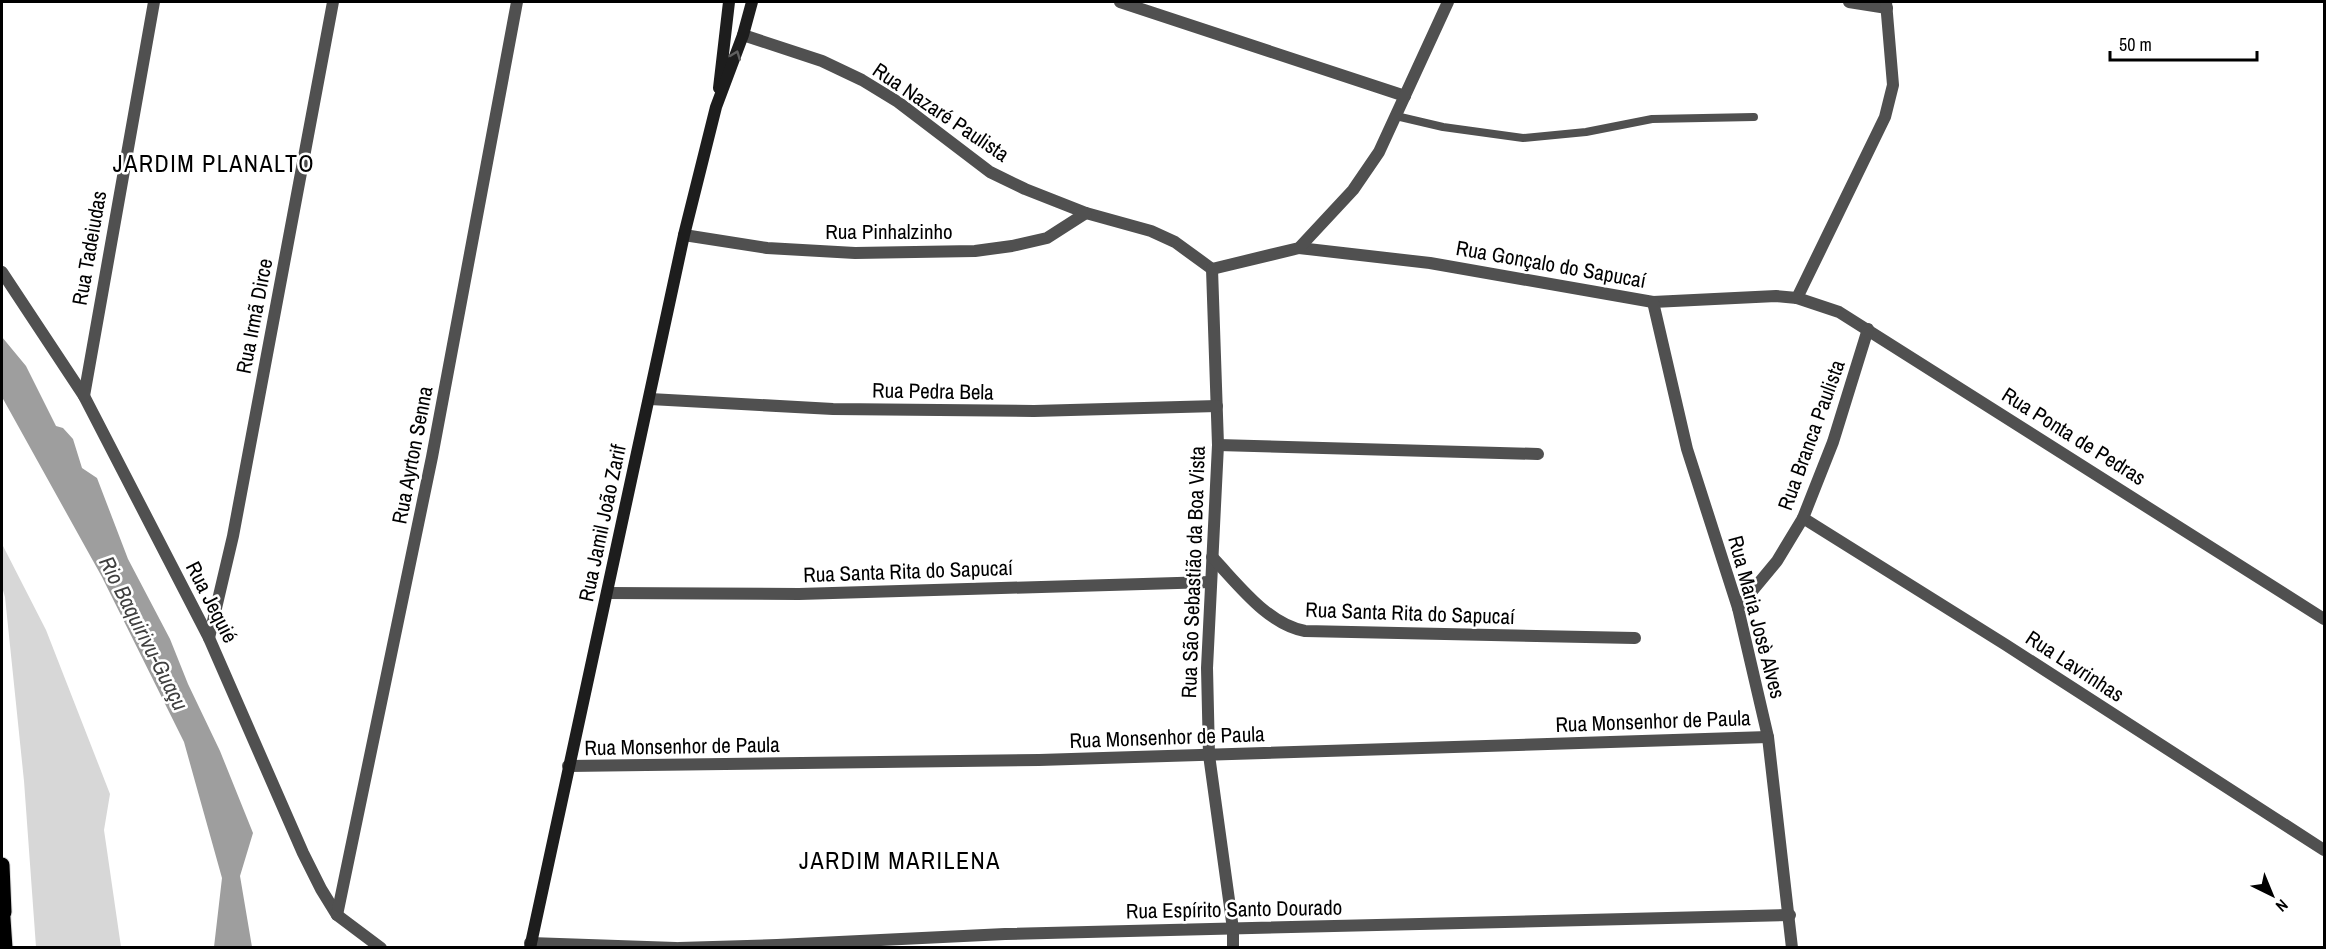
<svg xmlns="http://www.w3.org/2000/svg" width="2326" height="949" viewBox="0 0 2326 949" font-family="'Archivo Narrow',sans-serif">
<style>
.green{fill:#d7d7d7}
.water{fill:#9e9e9e}
.lines{fill:none;stroke-linecap:round;stroke-linejoin:round}
.primary-casing{stroke:#dbdbdb;stroke-width:17}
.service{stroke:#505050;stroke-width:8}
.minor{stroke:#505050;stroke-width:12}
.secondary{stroke:#1d1d1d;stroke-width:12}
.primary{stroke:#000;stroke-width:15}
.oneway{stroke:#616161}
.labels{text-anchor:middle;dominant-baseline:central;stroke-width:5;stroke-linejoin:round;paint-order:stroke}
.street-label{font-size:21px;fill:#000;stroke:#fff}
.water-label{font-size:22px;font-style:italic;fill:#3f3f3f;stroke:#fff}
.quarter-label{font-size:24px;letter-spacing:1.5px;fill:#000;stroke:#fff}
</style>
<rect width="100%" height="100%" fill="#fff"/>
<path class="green" d="M2,544L46,630L110,794L104,830L121,947H36L24,781L5,597L2,587Z"/>
<path class="water" d="M2,337L26,366L56,426L63,428L73,439L82,468L97,478L128,559L170,639L188,684L220,751L253,833L240,876L252,947H214L222,878L184,742L102,577L2,397Z"/>
<g class="lines">
<defs>
<g id="primary">
<path d="M2,865L4,912"/>
<path d="M2,904L5,948"/>
</g>
</defs>
<use href="#primary" class="primary-casing"/>
<path class="service" d="M1396,116L1443,127L1523,138L1586,132L1652,119L1754,117"/>
<g class="minor">
<path d="M1120,2L1405,96"/>
<path d="M1849,2L1887,8"/>
<path d="M743,35L822,61L862,80L898,102L990,172L1025,189L1086,213L1151,231L1175,242L1212,269"/>
<path d="M684,235L767,248L855,253L975,251L1012,246L1047,238L1086,213"/>
<path d="M1299,248L1430,263L1653,302L1776,296L1797,298L1839,312L2324,619"/>
<path d="M1212,269L1218,445L1207,668L1209,755L1233,929V948"/>
<path d="M1212,269L1299,248L1353,190L1379,152L1448,2"/>
<path d="M2,272L84,396L209,638L303,853L321,889L337,915L381,948"/>
<path d="M1797,298L1885,117L1893,85L1886,2"/>
<path d="M1653,302L1687,449L1738,608L1768,737L1792,948"/>
<path d="M84,396L154,2"/>
<path d="M650,399L833,409L1034,411L1217,406"/>
<path d="M1218,445L1538,454"/>
<path d="M1803,518L2006,645L2324,850"/>
<path d="M1212,557C1238,584 1267,624 1305,631L1635,638"/>
<path d="M607,593L799,594L1211,582"/>
<path d="M1738,608L1777,561L1803,518L1833,442L1868,329"/>
<path d="M209,638L233,536L333,2"/>
<path d="M568,766L1039,760L1768,737"/>
<path d="M337,915L432,457L517,2"/>
<path d="M530,943L676,948"/>
<path d="M679,948L777,945L1005,934L1790,915"/>
</g>
<g class="secondary">
<path d="M719,88L729,2"/>
<path d="M530,948L684,235L716,107L743,35L752,2"/>
</g>
<use href="#primary" class="primary"/>
</g>
<defs><path id="oneway-chevron" d="M-2-3.5L2.5 0L-2 3.5" fill="none" stroke-width="1.6" stroke-linecap="round" stroke-linejoin="round" transform="scale(1.5)"/></defs>
<use class="oneway" href="#oneway-chevron" transform="translate(736 55) rotate(-69)"/>
<g class="labels">
<g class="street-label">
<text transform="translate(941 112) rotate(34)">Rua Nazaré Paulista</text>
<text x="889" y="231">Rua Pinhalzinho</text>
<text transform="translate(89 248) rotate(-80)">Rua Tadeiudas</text>
<text transform="translate(1551 264) rotate(10)">Rua Gonçalo do Sapucaí</text>
<text transform="translate(254 316) rotate(-79)">Rua Irmã Dirce</text>
<text transform="translate(933 391) rotate(1)">Rua Pedra Bela</text>
<text transform="translate(1811 435) rotate(-70)">Rua Branca Paulista</text>
<text transform="translate(2074 436) rotate(32)">Rua Ponta de Pedras</text>
<text transform="translate(412 455) rotate(-79)">Rua Ayrton Senna</text>
<text transform="translate(602 523) rotate(-78)">Rua Jamil João Zarif</text>
<text transform="translate(908 571) rotate(-2)">Rua Santa Rita do Sapucaí</text>
<text transform="translate(1193 572) rotate(-88)">Rua São Sebastião da Boa Vista</text>
<text transform="translate(212 602) rotate(63)">Rua Jequié</text>
<text transform="translate(1410 613) rotate(2)">Rua Santa Rita do Sapucaí</text>
<text transform="translate(1757 617) rotate(75)">Rua Maria Josè Alves</text>
<text transform="translate(2075 666) rotate(33)">Rua Lavrinhas</text>
<text transform="translate(1653 721) rotate(-2)">Rua Monsenhor de Paula</text>
<text transform="translate(1167 737) rotate(-2)">Rua Monsenhor de Paula</text>
<text transform="translate(682 746) rotate(-1)">Rua Monsenhor de Paula</text>
<text transform="translate(1234 909) rotate(-1)">Rua Espírito Santo Dourado</text>
</g>
<g class="water-label">
<text transform="translate(144 633) rotate(63)">Rio Baquirivu-Guaçu</text>
</g>
<g class="quarter-label">
<text x="214" y="163">JARDIM PLANALTO</text>
<text x="900" y="860">JARDIM MARILENA</text>
</g>
</g>
<rect width="2326" height="949" fill="none" stroke="#000000" stroke-width="6"/>
<g transform="translate(2272 895) rotate(137)" stroke="#ffffff" stroke-width="4.5" paint-order="stroke">
<path d="M0-4.5L10 22L0 15L-10 22Z" fill="#000000"/>
<text y="-9" font-size="16" font-weight="bold" text-anchor="middle" fill="#000000">N</text>
</g>
<path d="M2110 51v9h147v-9" fill="none" stroke="#000000" stroke-width="3"/>
<text x="2119" y="51" font-size="18" fill="#000000" stroke="#ffffff" stroke-width="4.5" paint-order="stroke">50 m</text>
</svg>
